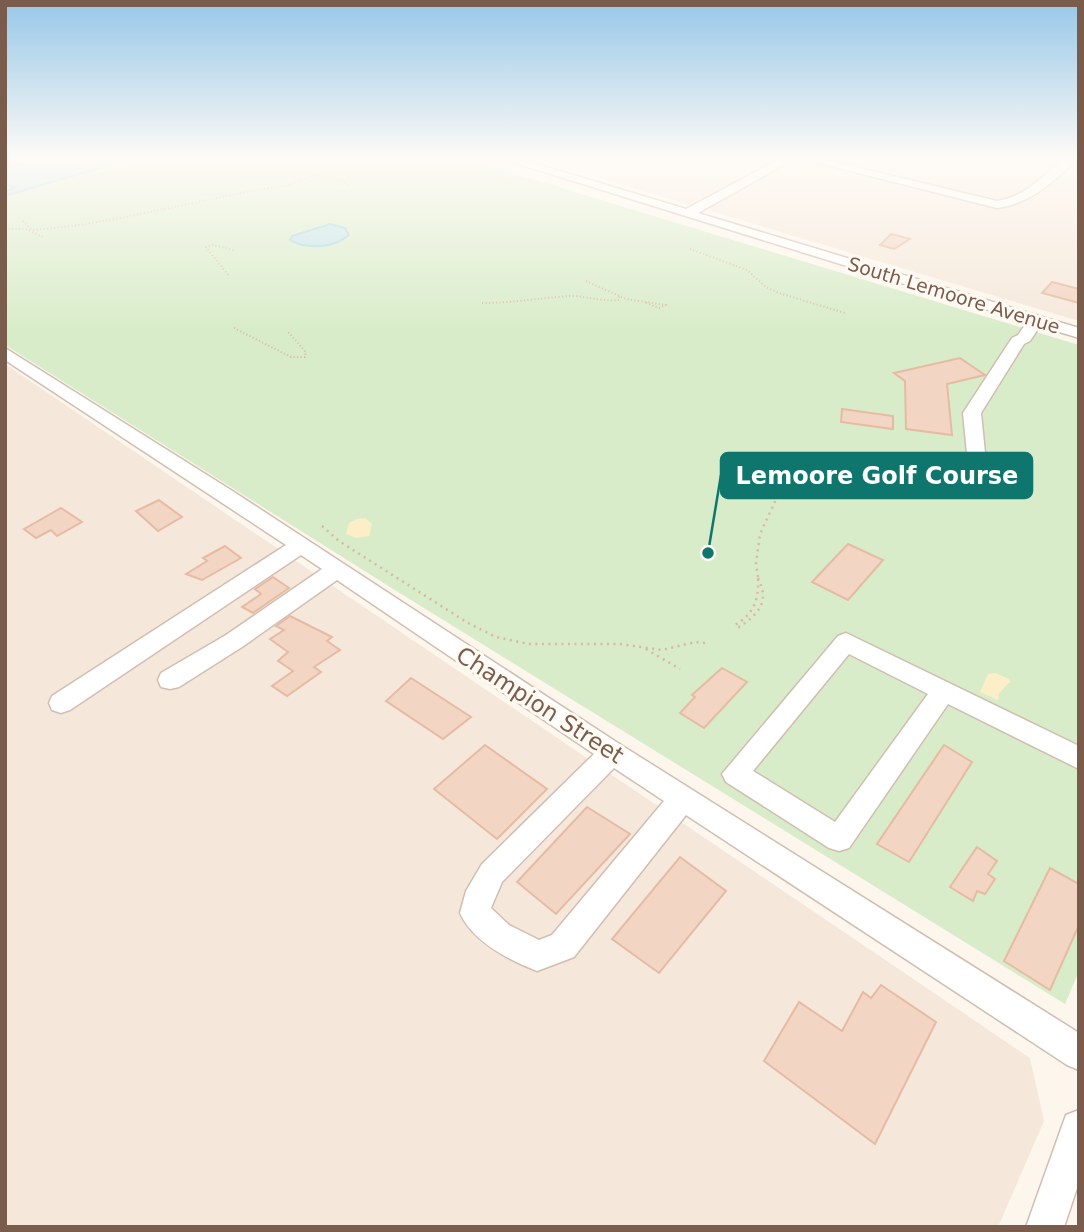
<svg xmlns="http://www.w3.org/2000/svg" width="1084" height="1232" viewBox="0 0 1084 1232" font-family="'DejaVu Sans',sans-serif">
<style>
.residential{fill:#f5e8da}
.green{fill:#d8ecc9}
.sand{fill:#fcefc7}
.water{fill:#bfe3e8;stroke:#a5d3da;stroke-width:2}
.building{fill:#f3d5c3;stroke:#e6bba3;stroke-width:2}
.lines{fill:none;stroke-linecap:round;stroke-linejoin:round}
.minor-casing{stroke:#d1beb0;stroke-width:3}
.highway-casing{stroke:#dad1cd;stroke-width:4}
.path-far1{stroke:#d9b8a5;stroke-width:2;stroke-dasharray:1 2.5;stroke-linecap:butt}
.path{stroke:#d9b8a5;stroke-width:2.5;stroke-dasharray:2 4.5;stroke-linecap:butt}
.minor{fill:#fff;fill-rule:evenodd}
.highway{fill:#f7b7a3;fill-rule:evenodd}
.labels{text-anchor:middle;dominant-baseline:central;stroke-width:6;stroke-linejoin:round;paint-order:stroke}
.far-street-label{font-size:19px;fill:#7a5c4d;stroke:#fffaf3}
.street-label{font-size:23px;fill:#7a5c4d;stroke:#fffaf3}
.leader{fill:none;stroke:#0f766e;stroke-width:2.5}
.callout-dot{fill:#0f766e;stroke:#fffaf3;stroke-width:2.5}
.callout{fill:#0f766e;stroke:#0f766e;stroke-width:2.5}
.callout-label{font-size:24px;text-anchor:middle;font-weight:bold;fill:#fff}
</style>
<rect width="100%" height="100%" fill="#fdf6ec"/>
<g class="residential">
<path d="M535,159H1079V321L549,163Z"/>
<path d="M5,364L1030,1058L1044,1121L998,1227H5Z"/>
</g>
<path class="green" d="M130,159H466L1079,345V971L1065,1004L398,592L5,345V196Z"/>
<g class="sand">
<path d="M365,518L372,524L369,536L356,538L346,534L349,523L357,519Z"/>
<path d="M995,673L1009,679L1010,682L999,693L998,700L980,692L988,674Z"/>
</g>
<g class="water">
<path d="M36,159H130L5,196V191L14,188L5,184V168Z"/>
<path d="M330,224L345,228L349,235C334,248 307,250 290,240L292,236Z"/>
</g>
<g class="building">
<path d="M891,234L910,239L894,249L880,245Z"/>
<path d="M1052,282L1079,289V303L1042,293Z"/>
<path d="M960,358L985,375L947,384L952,435L906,429L905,381L894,373Z"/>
<path d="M842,409L893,416V429L841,422Z"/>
<path d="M159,500L182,517L158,531L136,511Z"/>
<path d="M61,508L82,522L57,536L51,530L36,538L24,529Z"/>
<path d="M848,544L883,560L848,600L812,582Z"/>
<path d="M225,546L241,558L202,580L186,574L207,561L203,558Z"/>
<path d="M273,577L289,588L253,613L242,607L261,594L255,589Z"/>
<path d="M290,616L332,637L327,641L340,650L314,667L321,672L287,696L272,686L293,671L278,661L288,652L270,639L284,630L276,626Z"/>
<path d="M722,668L747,682L704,728L680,713L695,697L692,695Z"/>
<path d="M411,678L471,717L443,739L386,701Z"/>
<path d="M485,745L547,789L497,839L434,789Z"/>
<path d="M944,745L972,762L909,862L877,844Z"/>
<path d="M587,807L630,834L556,914L517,882Z"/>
<path d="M977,847L997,861L988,874L995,879L985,894L977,891L973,901L950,887Z"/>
<path d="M680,857L726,891L659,973L612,939Z"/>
<path d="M1050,868L1079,884V925L1050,990L1004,961Z"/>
<path d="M881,985L936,1022L875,1144L764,1061L799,1002L842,1031L863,992L871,998Z"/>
</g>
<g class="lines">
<defs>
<g id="minor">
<path d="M502,159H520L686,209L780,159H794L698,213L1079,328V338L1040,326L1030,341L1024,344L981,413L985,453L983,457H969L967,453L963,413L1012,338L1018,335L1027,322Z"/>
<path d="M803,159H822L997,201C1025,197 1043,176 1063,159H1076C1055,182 1029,204 997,208Z"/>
<path d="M5,348L234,492L621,745L1079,1033V1070L1067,1065L686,815L574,957L537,971C509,960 473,942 460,913L466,891L482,864L594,754L337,580L242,647L179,687L170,689L161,687L158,680L161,673L226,635L322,569L301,555L70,710L61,713L52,710L49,703L52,696L286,545L5,360ZM614,768L664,801L552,935L539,940L509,925L491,908L502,882Z"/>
<path d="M846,633L1079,746V769L948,704L849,848L839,851L829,848L726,782L722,774L838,636ZM849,654L928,694L835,822L753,771Z"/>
<path d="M1079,1110V1182L1064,1227H1026L1066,1115Z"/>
</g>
<path id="highway" d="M5,159H26L24,163L5,168Z"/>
</defs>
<use href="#minor" class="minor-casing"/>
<use href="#highway" class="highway-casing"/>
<g class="path-far1">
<path d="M23,221L32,230C117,224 200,198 284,186C296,184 308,175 320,174C330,174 340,181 349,186"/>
<path d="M5,229H26L43,237"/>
<path d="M690,249L747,270L766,287L779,293L845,313"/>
<path d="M228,275L206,247L212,245L234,250"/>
<path d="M586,281L626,299L666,305L659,308L644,302"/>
<path d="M482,303C512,303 540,298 570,296C587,296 602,302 619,300V296"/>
<path d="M234,328L291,357H305L306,352L288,332"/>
</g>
<g class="path">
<path d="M743,467L772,486L778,495L760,534L756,563L758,578"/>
<path d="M322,526L339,541L468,623L496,637L529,644H620L662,650L695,642L705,643"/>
<path d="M758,578C770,601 759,614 739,627L735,625C754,614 759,599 758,578Z"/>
<path d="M646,649L680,669"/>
</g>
<use href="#minor" class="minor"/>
<use href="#highway" class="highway"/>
</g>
<linearGradient id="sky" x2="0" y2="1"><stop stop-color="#97c7e8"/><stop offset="0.48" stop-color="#fefbf6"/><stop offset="1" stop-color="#fefbf6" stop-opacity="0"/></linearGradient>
<rect width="1084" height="331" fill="url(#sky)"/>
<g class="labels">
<g class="far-street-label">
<text transform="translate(954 295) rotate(17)">South Lemoore Avenue</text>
</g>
<g class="street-label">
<text transform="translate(540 705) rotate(33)">Champion Street</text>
</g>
</g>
<path class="leader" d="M708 553L721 475"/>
<circle class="callout-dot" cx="708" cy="553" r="7"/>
<rect class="callout" x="721" y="453" width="311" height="45" rx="7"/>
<g class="callout-label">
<text x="877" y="484">Lemoore Golf Course</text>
</g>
<rect width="1084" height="1232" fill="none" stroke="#7a5c4d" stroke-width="14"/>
</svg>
